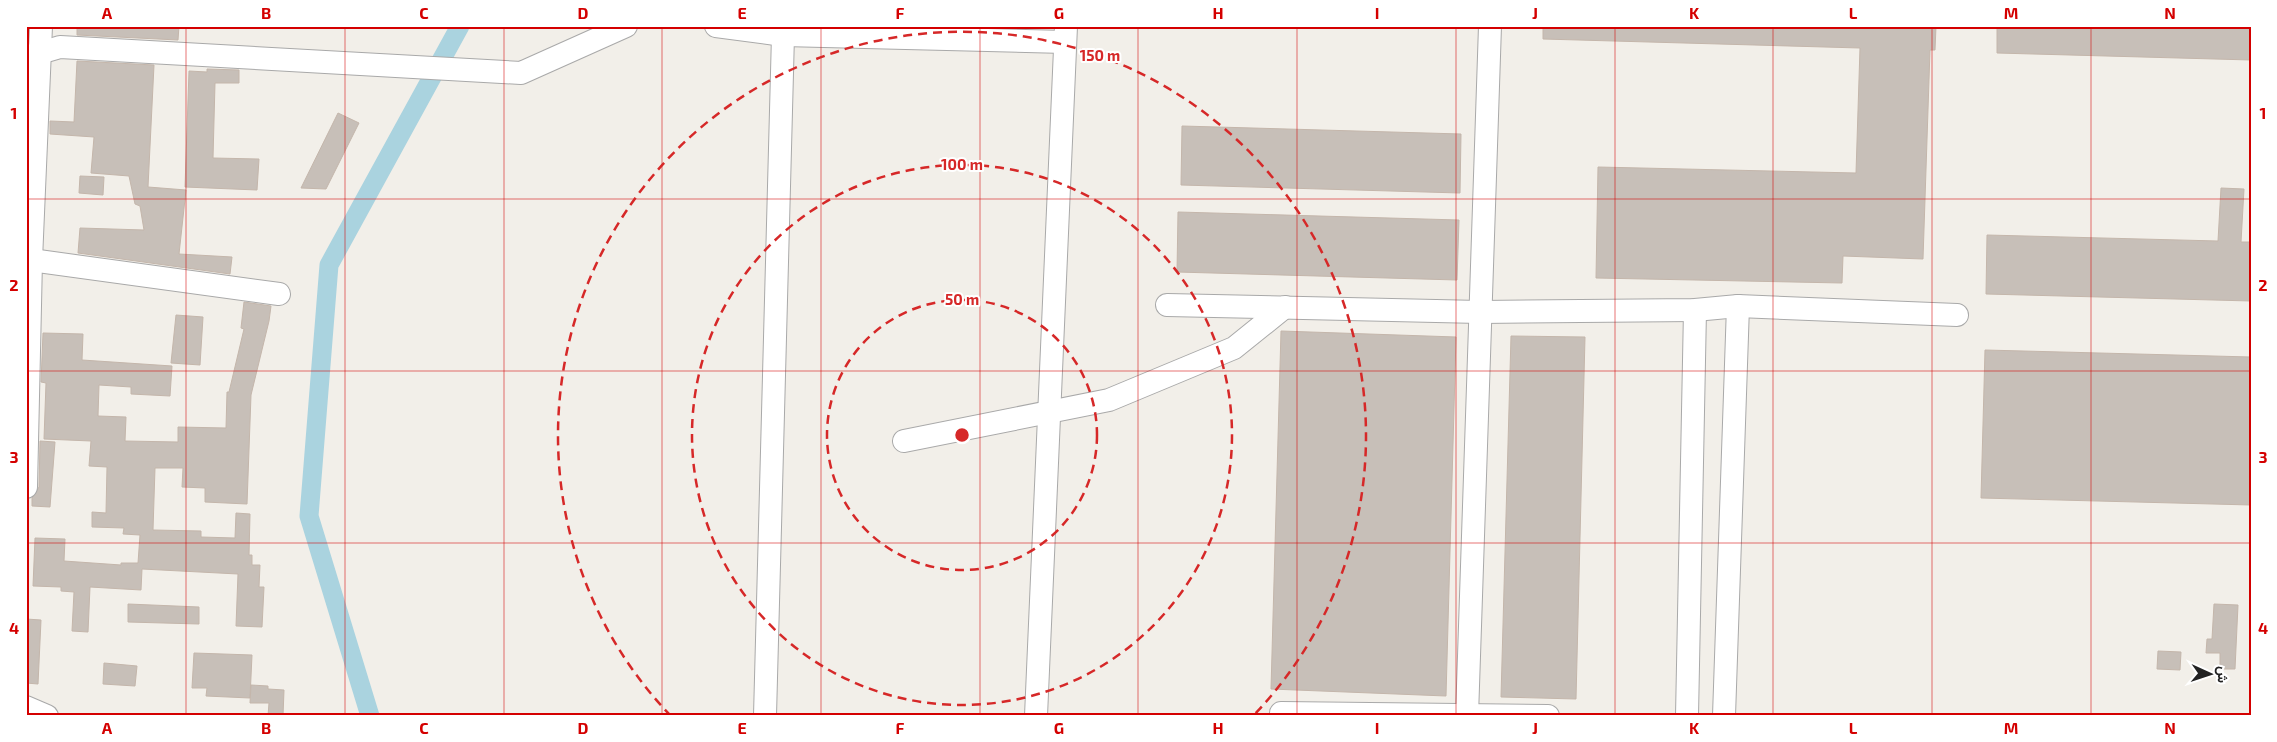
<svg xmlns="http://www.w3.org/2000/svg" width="2277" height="742" viewBox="0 0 2277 742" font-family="'Exo 2',Vazirmatn,sans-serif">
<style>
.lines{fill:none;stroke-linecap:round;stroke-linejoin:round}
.canal{stroke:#aad3df;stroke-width:19}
.building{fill:#c7bfb8;stroke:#c4b6ab}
.minor-casing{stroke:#a9a9a9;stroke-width:24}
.minor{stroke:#fff;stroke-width:22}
.grid{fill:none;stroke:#d40000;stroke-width:1;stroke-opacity:0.55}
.ring{fill:none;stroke:#d62828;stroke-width:2.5;stroke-dasharray:9 6}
.centre{fill:#d62828;stroke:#fff;stroke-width:2.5}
.ring-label{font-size:15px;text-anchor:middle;font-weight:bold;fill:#d62828;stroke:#fff;stroke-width:4;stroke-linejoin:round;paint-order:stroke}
.neatline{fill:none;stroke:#d40000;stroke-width:2}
.grid-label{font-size:16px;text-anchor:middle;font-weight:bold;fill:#d40000}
</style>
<rect width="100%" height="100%" fill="#f2efe9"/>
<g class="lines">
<path class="canal" d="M370,716L309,516L329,265L460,26"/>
</g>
<g class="building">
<path d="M77,26L128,28L129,26H179L178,40L77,35Z"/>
<path d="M1543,26H1936L1935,50H1930L1923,259L1843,256L1842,283L1596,278L1598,167L1856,173L1860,48L1543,39Z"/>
<path d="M1997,26H2251V60L1997,53Z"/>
<path d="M77,61L154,65L148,187L186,190L179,254L232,257L230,274L78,253L80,228L144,230L140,206L135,204L129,176L91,173L94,137L50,134V121L74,122Z"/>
<path d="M207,69L239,70V83H215L213,158L259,159L257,190L185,187L189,71L207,72Z"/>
<path d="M338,113L359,123L326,189L301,188Z"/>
<path d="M1182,126L1461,134L1460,193L1181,185Z"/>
<path d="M80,176L104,177L103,195L79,193Z"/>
<path d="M2221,188L2244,189L2241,242H2251V301L1986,294L1987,235L2218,241Z"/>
<path d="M1178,212L1459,220L1457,280L1177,272Z"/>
<path d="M244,302L271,306L269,321L251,395L247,504L205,502V488L182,487L183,468H155L153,530L201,531V537L235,538L236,513L250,514L249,555H252V565H260L259,587H264L262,627L236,626L238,574L142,569L141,590L90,587L88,632L72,631L74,592L61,591V587L33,586L35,538L65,539L64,561L121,565V563H138L140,535L123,534L124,528L92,527V512L106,513L107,467L89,466L91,441L44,439L46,383L41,382L43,333L83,334L82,360L172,366L170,396L131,394V387L99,385L98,416L126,417L125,441L178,442V427L226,428L227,392H229L244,329L241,328Z"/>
<path d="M176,315L203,317L200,365L171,363Z"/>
<path d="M1281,331L1456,337L1446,696L1271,689Z"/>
<path d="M1511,336L1585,337L1576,699L1501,697Z"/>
<path d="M1985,350L2251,357V505L1981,498Z"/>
<path d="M40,441L55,442L50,507L32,506V498L39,487Z"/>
<path d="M128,604L199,607V624L128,622Z"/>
<path d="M2214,604L2238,605L2235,669H2220V653H2206L2207,639H2212Z"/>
<path d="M26,619L41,620L38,684L26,683Z"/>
<path d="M2158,651L2181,652L2180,670L2157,669Z"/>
<path d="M194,653L252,655L250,698L206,696L207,688H192Z"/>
<path d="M104,663L137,666L135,686L103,684Z"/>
<path d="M251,685L268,686V689L284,690L283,716H268L269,703H250Z"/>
</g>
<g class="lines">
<defs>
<g id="minor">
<path d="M716,26L783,35L1065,42"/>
<path d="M26,57L60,47L521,73L626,26"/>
<path d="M31,260L279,294"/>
<path d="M1167,305L1480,312L1695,310L1738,306L1957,315"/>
<path d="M904,441L1109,400L1234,348L1285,307"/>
<path d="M26,487L31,260L41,26"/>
<path d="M26,707L47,716"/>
<path d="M1281,713L1548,716"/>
<path d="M765,716L783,35"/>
<path d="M1036,716L1066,26"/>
<path d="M1467,716L1490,26"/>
<path d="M1687,716L1695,310"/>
<path d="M1724,716L1738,306"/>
</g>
</defs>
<use href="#minor" class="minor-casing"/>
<use href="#minor" class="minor"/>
</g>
<path class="grid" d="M186,26V716M345,26V716M504,26V716M662,26V716M821,26V716M980,26V716M1138,26V716M1297,26V716M1456,26V716M1615,26V716M1773,26V716M1932,26V716M2091,26V716M26,199H2251M26,371H2251M26,543H2251"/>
<g class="ring">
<circle cx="962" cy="435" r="135"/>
<circle cx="962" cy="435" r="270"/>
<path d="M671 716A404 404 0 1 1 1253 716"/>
</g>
<circle cx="962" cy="435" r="8" class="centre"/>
<g class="ring-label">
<text x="1100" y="61">150 m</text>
<text x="962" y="170">100 m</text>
<text x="962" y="305">50 m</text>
</g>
<rect width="2277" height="742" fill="none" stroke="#ffffff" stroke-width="55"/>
<g transform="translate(2210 674) rotate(93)" stroke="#ffffff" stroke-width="4" paint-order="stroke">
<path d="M0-4L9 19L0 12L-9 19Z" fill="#222222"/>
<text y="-8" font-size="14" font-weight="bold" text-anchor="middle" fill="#222222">ش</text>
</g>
<rect x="28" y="28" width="2222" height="686" class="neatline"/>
<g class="grid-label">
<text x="107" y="19">A</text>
<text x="266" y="19">B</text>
<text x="424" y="19">C</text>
<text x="583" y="19">D</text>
<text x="742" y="19">E</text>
<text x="900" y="19">F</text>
<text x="1059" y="19">G</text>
<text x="1218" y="19">H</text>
<text x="1377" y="19">I</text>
<text x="1535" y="19">J</text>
<text x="1694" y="19">K</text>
<text x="1853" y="19">L</text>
<text x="2011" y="19">M</text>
<text x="2170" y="19">N</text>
<text x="14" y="119">1</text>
<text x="2263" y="119">1</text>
<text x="14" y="291">2</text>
<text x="2263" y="291">2</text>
<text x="14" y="463">3</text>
<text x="2263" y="463">3</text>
<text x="14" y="634">4</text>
<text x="2263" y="634">4</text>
<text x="107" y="734">A</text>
<text x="266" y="734">B</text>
<text x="424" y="734">C</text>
<text x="583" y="734">D</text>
<text x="742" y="734">E</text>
<text x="900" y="734">F</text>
<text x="1059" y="734">G</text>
<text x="1218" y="734">H</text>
<text x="1377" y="734">I</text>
<text x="1535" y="734">J</text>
<text x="1694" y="734">K</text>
<text x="1853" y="734">L</text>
<text x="2011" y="734">M</text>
<text x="2170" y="734">N</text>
</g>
</svg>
